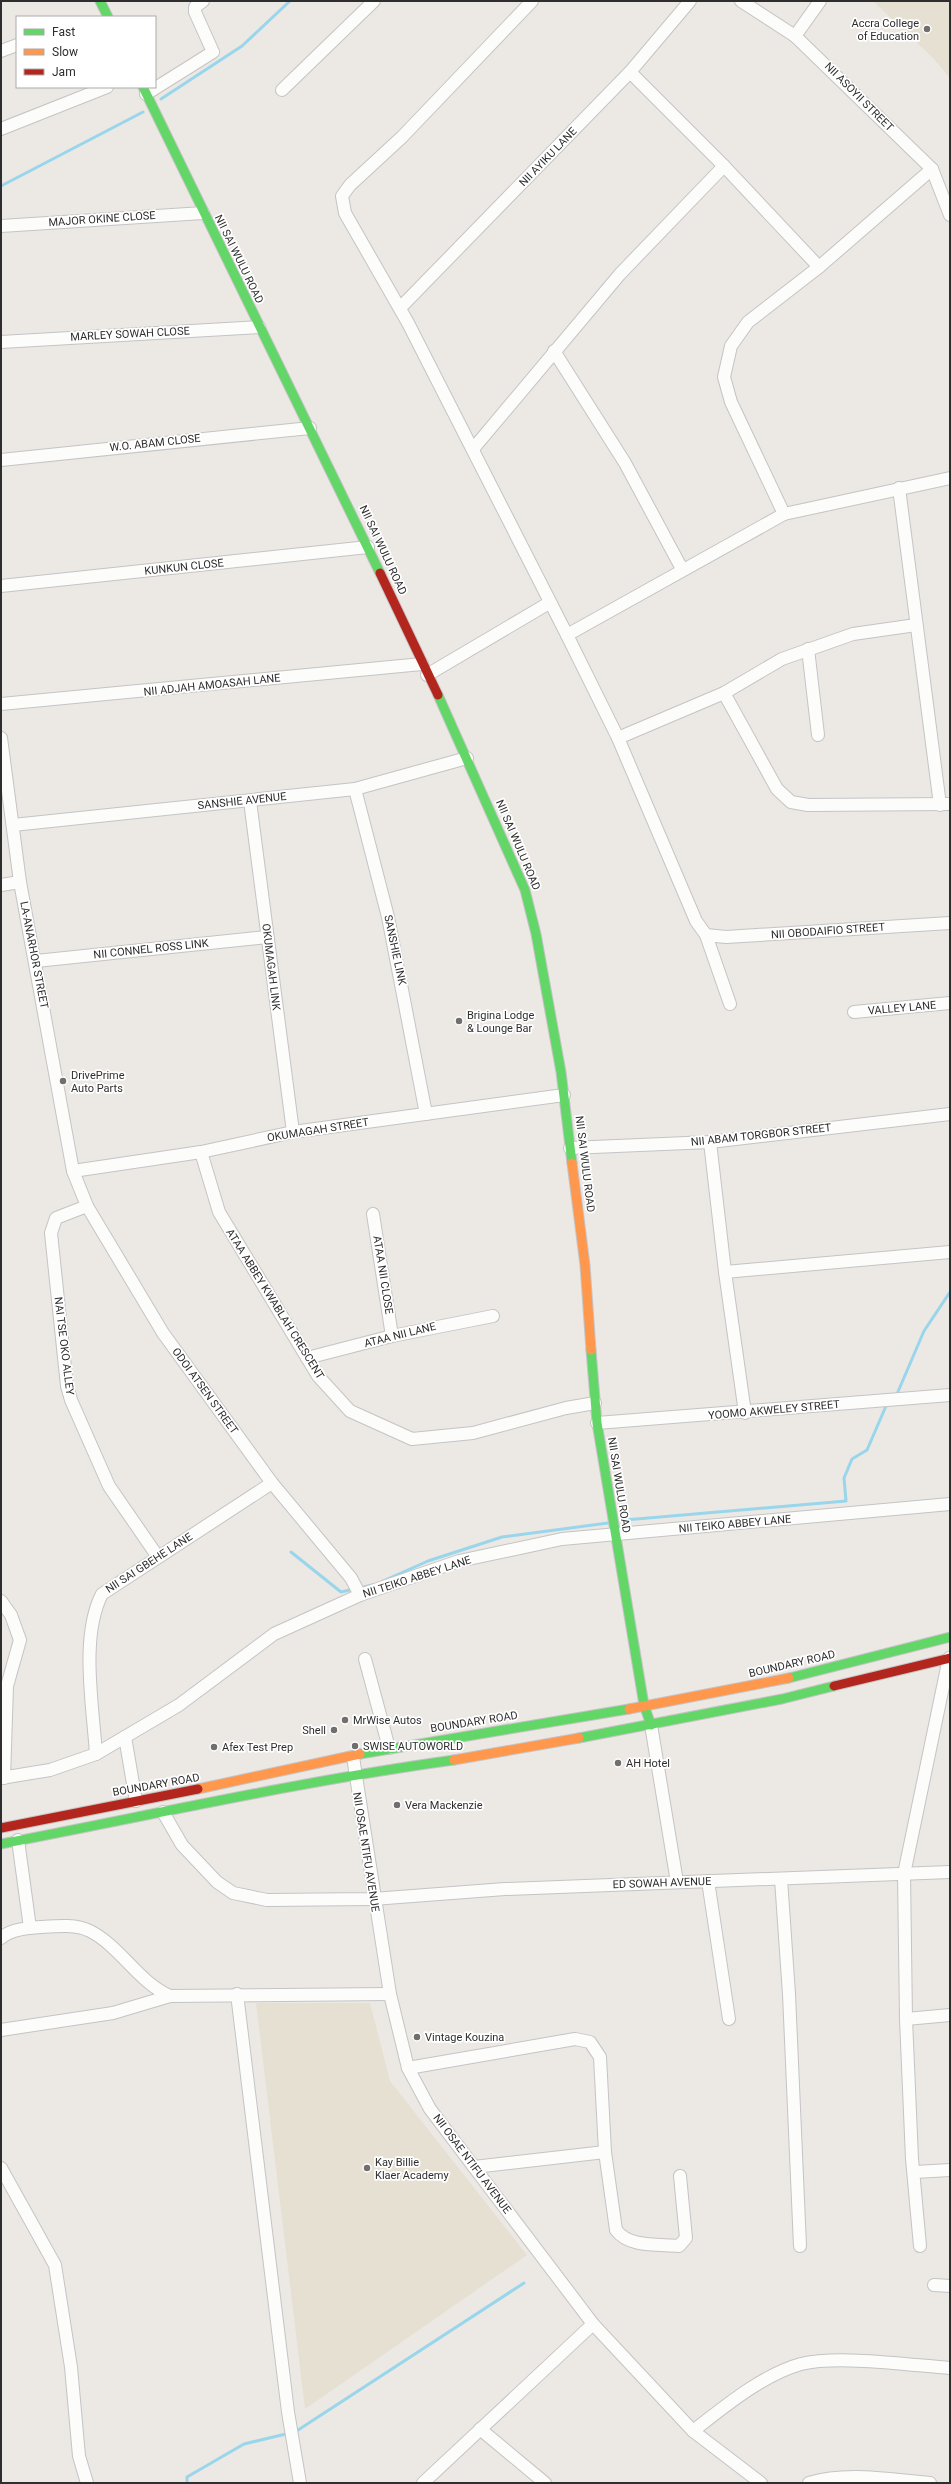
<svg xmlns="http://www.w3.org/2000/svg" width="951" height="2484" viewBox="0 0 951 2484" font-family="Roboto,sans-serif">
<style>
.education{fill:#e6e0d3}
.lines{fill:none;stroke-linecap:round;stroke-linejoin:round}
.stream{stroke:#99d6ec;stroke-width:3}
.street-casing{stroke:#c5c4c5;stroke-width:14}
.fast-casing{stroke:#c5c4c5;stroke-width:11}
.slow-casing{stroke:#c5c4c5;stroke-width:11}
.jam-casing{stroke:#c5c4c5;stroke-width:11}
.street{stroke:#fcfcfb;stroke-width:12}
.fast{stroke:#63d668;stroke-width:9}
.slow{stroke:#ff974d;stroke-width:9}
.jam{stroke:#b3261e;stroke-width:9}
.poi-dot{fill:#706f6e;stroke:#fff;stroke-width:1.5}
.labels{text-anchor:middle;dominant-baseline:central;stroke-width:3.5;stroke-linejoin:round;paint-order:stroke}
.poi-label{font-size:11px;fill:#2e2e2e;stroke:#fff;text-anchor:start}
.street-label{font-size:11px;fill:#2e2e2e;stroke:#fff}
</style>
<rect width="100%" height="100%" fill="#ece8e4"/>
<g class="education">
<path d="M873,1H950V78L933,58Z"/>
<path d="M256,2003H370L390,2081L527,2255L305,2409Z"/>
</g>
<g class="lines">
<g class="stream">
<path d="M161,99L242,46L290,1"/>
<path d="M1,186L143,112"/>
<path d="M897,1394L924,1331L950,1292"/>
<path d="M625,1520L846,1501L844,1478L852,1459L867,1450L886,1406"/>
<path d="M291,1552L341,1592L354,1589"/>
<path d="M383,1581L428,1561L502,1537L608,1523"/>
<path d="M360,1588L372,1585"/>
<path d="M295,2432L524,2283"/>
<path d="M187,2483V2477L244,2444L290,2433"/>
</g>
<defs>
<g id="street">
<path d="M532,1L402,137L350,185L342,196L345,213L408,323L567,635L618,738L696,921L706,935L730,1004"/>
<path d="M741,1L795,36L932,169L950,215"/>
<path d="M795,36L820,1"/>
<path d="M1,51L17,45"/>
<path d="M630,72L724,166L819,267"/>
<path d="M282,90L374,1"/>
<path d="M146,94L213,52L195,12V7L203,1"/>
<path d="M1,129L107,87"/>
<path d="M1,226L203,213"/>
<path d="M400,308L630,72L690,1"/>
<path d="M1,342L259,327"/>
<path d="M554,351L625,463L682,569"/>
<path d="M473,449L620,274L724,166"/>
<path d="M1,460L310,428"/>
<path d="M899,488L940,805"/>
<path d="M784,514L731,402L724,377L731,346L748,322L819,267L932,169"/>
<path d="M1,586L368,547"/>
<path d="M567,635L784,514L950,478"/>
<path d="M808,649L818,735"/>
<path d="M427,675L549,603"/>
<path d="M724,693L777,789L791,802L808,805L950,804"/>
<path d="M1,704L422,664"/>
<path d="M1,738L20,882L73,1171L87,1206L163,1333L272,1483L351,1578L360,1595"/>
<path d="M618,738L724,693L782,659L853,634L916,625"/>
<path d="M355,789L388,917L426,1114"/>
<path d="M250,801L293,1132"/>
<path d="M13,825L355,789L467,758"/>
<path d="M1,885L20,882"/>
<path d="M706,935L726,937L950,923"/>
<path d="M36,961L267,937"/>
<path d="M854,1012L950,1003"/>
<path d="M710,1142L725,1272L745,1413"/>
<path d="M570,1148L710,1142L950,1114"/>
<path d="M201,1152L219,1212L318,1376L350,1411L412,1439L473,1433L566,1408L595,1403"/>
<path d="M73,1171L201,1152L293,1132L564,1095"/>
<path d="M87,1206L56,1218L51,1233L67,1386L71,1400L109,1486L158,1557"/>
<path d="M373,1214L392,1336"/>
<path d="M725,1272L950,1252"/>
<path d="M307,1358L392,1336L493,1316"/>
<path d="M597,1423L950,1395"/>
<path d="M1,1601L11,1615L20,1640L7,1686L4,1778"/>
<path d="M365,1659L389,1748"/>
<path d="M651,1725L677,1882"/>
<path d="M125,1737L136,1801"/>
<path d="M96,1754C93,1707 80,1636 102,1594L272,1483"/>
<path d="M353,1757L390,1994L408,2068L430,2109L593,2324L693,2431L761,2483"/>
<path d="M1,1778L50,1770L96,1754L179,1705L274,1634L360,1595L459,1561L562,1539L950,1504"/>
<path d="M163,1812L182,1845L217,1882L233,1893L267,1900L373,1899L505,1889L950,1872"/>
<path d="M18,1840L30,1928"/>
<path d="M781,1879L789,1994L800,2246"/>
<path d="M708,1881L729,2019"/>
<path d="M1,1938C11,1929 28,1928 42,1927C56,1926 76,1924 90,1931C121,1947 138,1982 170,1996"/>
<path d="M237,1994L288,2412L300,2483"/>
<path d="M906,2019L950,2015"/>
<path d="M1,2030L113,2013L170,1996L390,1994"/>
<path d="M408,2068L575,2039L590,2042L600,2057L605,2152L616,2230C629,2248 659,2244 679,2246L686,2238L680,2176"/>
<path d="M474,2167L605,2152"/>
<path d="M1,2168L55,2265L71,2367L79,2456L87,2483"/>
<path d="M915,2172L950,2170"/>
<path d="M920,2246L912,2159L906,2019L904,1874L949,1658"/>
<path d="M934,2285L950,2286"/>
<path d="M480,2429L545,2483"/>
<path d="M693,2431C724,2407 762,2375 801,2364C838,2355 910,2365 950,2368"/>
<path d="M423,2483L593,2324"/>
<path d="M809,2483C848,2471 891,2480 930,2483"/>
</g>
<g id="fast">
<path d="M100,1L108,17"/>
<path d="M143,87L380,573"/>
<path d="M438,695L525,890L536,934L561,1072L572,1163"/>
<path d="M591,1350L597,1423L644,1705L651,1725"/>
<path d="M789,1678L950,1637"/>
<path d="M579,1738L782,1699L834,1686"/>
<path d="M360,1754L629,1709"/>
<path d="M1,1844C152,1815 302,1781 454,1760"/>
</g>
<g id="slow">
<path d="M572,1163L585,1265L591,1350"/>
<path d="M629,1709L789,1678"/>
<path d="M454,1760L579,1738"/>
<path d="M198,1789L360,1754"/>
</g>
<g id="jam">
<path d="M380,573L438,695"/>
<path d="M834,1686L950,1658"/>
<path d="M1,1828L198,1789"/>
</g>
</defs>
<use href="#street" class="street-casing"/>
<use href="#fast" class="fast-casing"/>
<use href="#slow" class="slow-casing"/>
<use href="#jam" class="jam-casing"/>
<use href="#street" class="street"/>
<use href="#fast" class="fast"/>
<use href="#slow" class="slow"/>
<use href="#jam" class="jam"/>
</g>
<g class="poi-dot">
<circle cx="927" cy="29" r="4"/>
<circle cx="459" cy="1021" r="4"/>
<circle cx="63" cy="1081" r="4"/>
<circle cx="345" cy="1720" r="4"/>
<circle cx="334" cy="1730" r="4"/>
<circle cx="355" cy="1746" r="4"/>
<circle cx="214" cy="1747" r="4"/>
<circle cx="618" cy="1763" r="4"/>
<circle cx="397" cy="1805" r="4"/>
<circle cx="417" cy="2037" r="4"/>
<circle cx="367" cy="2168" r="4"/>
</g>
<g class="labels">
<g class="poi-label">
<text x="919" y="23" text-anchor="end">Accra College<tspan x="919" dy="13">of Education</tspan></text>
<text x="467" y="1015">Brigina Lodge<tspan x="467" dy="13">&amp; Lounge Bar</tspan></text>
<text x="71" y="1075">DrivePrime<tspan x="71" dy="13">Auto Parts</tspan></text>
<text x="353" y="1720">MrWise Autos</text>
<text x="326" y="1730" text-anchor="end">Shell</text>
<text x="363" y="1746">SWISE AUTOWORLD</text>
<text x="222" y="1747">Afex Test Prep</text>
<text x="626" y="1763">AH Hotel</text>
<text x="405" y="1805">Vera Mackenzie</text>
<text x="425" y="2037">Vintage Kouzina</text>
<text x="375" y="2162">Kay Billie<tspan x="375" dy="13">Klaer Academy</tspan></text>
</g>
<g class="street-label">
<text transform="translate(859 97) rotate(45)">NII ASOYII STREET</text>
<text transform="translate(548 157) rotate(-46)">NII AYIKU LANE</text>
<text transform="translate(102 219) rotate(-4)">MAJOR OKINE CLOSE</text>
<text transform="translate(239 259) rotate(64)">NII SAI WULU ROAD</text>
<text transform="translate(130 334) rotate(-3)">MARLEY SOWAH CLOSE</text>
<text transform="translate(155 443) rotate(-6)">W.O. ABAM CLOSE</text>
<text transform="translate(383 550) rotate(65)">NII SAI WULU ROAD</text>
<text transform="translate(184 567) rotate(-6)">KUNKUN CLOSE</text>
<text transform="translate(212 685) rotate(-6)">NII ADJAH AMOASAH LANE</text>
<text transform="translate(242 801) rotate(-6)">SANSHIE AVENUE</text>
<text transform="translate(518 845) rotate(67)">NII SAI WULU ROAD</text>
<text transform="translate(828 931) rotate(-4)">NII OBODAIFIO STREET</text>
<text transform="translate(151 949) rotate(-6)">NII CONNEL ROSS LINK</text>
<text transform="translate(395 950) rotate(78)">SANSHIE LINK</text>
<text transform="translate(34 955) rotate(79)">LA-ANARHOR STREET</text>
<text transform="translate(271 967) rotate(83)">OKUMAGAH LINK</text>
<text transform="translate(902 1008) rotate(-5)">VALLEY LANE</text>
<text transform="translate(318 1130) rotate(-9)">OKUMAGAH STREET</text>
<text transform="translate(761 1135) rotate(-6)">NII ABAM TORGBOR STREET</text>
<text transform="translate(585 1164) rotate(83)">NII SAI WULU ROAD</text>
<text transform="translate(383 1275) rotate(81)">ATAA NII CLOSE</text>
<text transform="translate(275 1304) rotate(58)">ATAA ABBEY KWABLAH CRESCENT</text>
<text transform="translate(400 1335) rotate(-14)">ATAA NII LANE</text>
<text transform="translate(64 1346) rotate(83)">NAI TSE OKO ALLEY</text>
<text transform="translate(205 1391) rotate(54)">ODOI ATSEN STREET</text>
<text transform="translate(774 1410) rotate(-5)">YOOMO AKWELEY STREET</text>
<text transform="translate(619 1485) rotate(81)">NII SAI WULU ROAD</text>
<text transform="translate(735 1524) rotate(-5)">NII TEIKO ABBEY LANE</text>
<text transform="translate(149 1563) rotate(-33)">NII SAI GBEHE LANE</text>
<text transform="translate(417 1577) rotate(-18)">NII TEIKO ABBEY LANE</text>
<text transform="translate(792 1664) rotate(-13)">BOUNDARY ROAD</text>
<text transform="translate(474 1722) rotate(-9)">BOUNDARY ROAD</text>
<text transform="translate(156 1785) rotate(-10)">BOUNDARY ROAD</text>
<text transform="translate(366 1852) rotate(81)">NII OSAE NTIFU AVENUE</text>
<text transform="translate(662 1883) rotate(-2)">ED SOWAH AVENUE</text>
<text transform="translate(472 2164) rotate(53)">NII OSAE NTIFU AVENUE</text>
</g>
</g>
<rect width="951" height="2484" fill="none" stroke="#2e2e2e" stroke-width="4"/>
<rect x="16" y="16" width="140" height="72" fill="#ffffff" stroke="#ababab"/>
<rect x="24" y="29" width="20" height="6" fill="#63d668" stroke="#ababab"/>
<text x="52" y="36" font-size="12" fill="#2e2e2e">Fast</text>
<rect x="24" y="49" width="20" height="6" fill="#ff974d" stroke="#ababab"/>
<text x="52" y="56" font-size="12" fill="#2e2e2e">Slow</text>
<rect x="24" y="69" width="20" height="6" fill="#b3261e" stroke="#ababab"/>
<text x="52" y="76" font-size="12" fill="#2e2e2e">Jam</text>
</svg>
